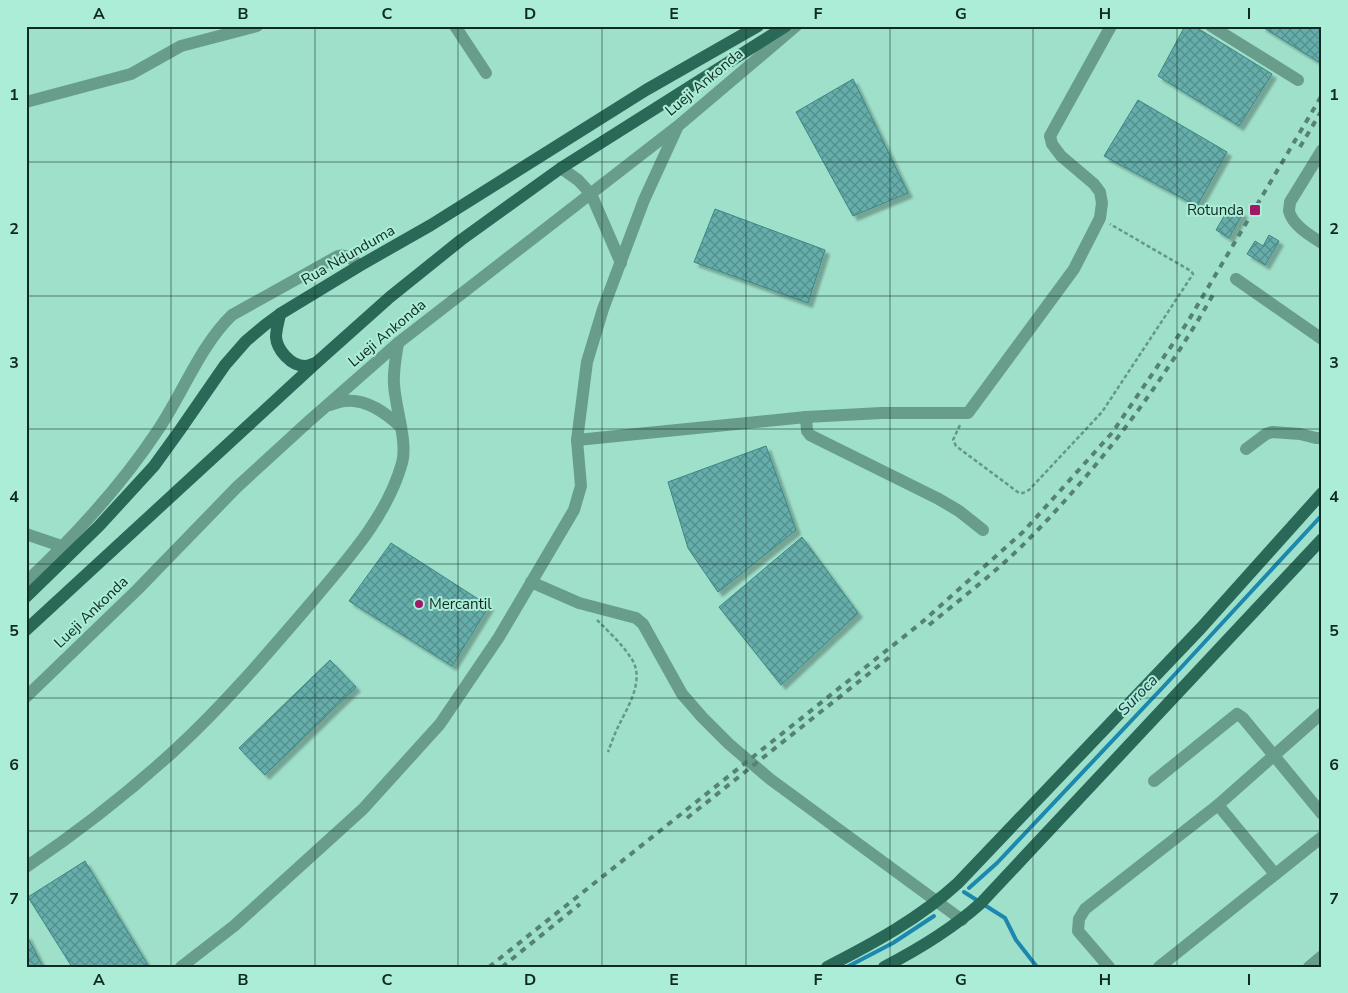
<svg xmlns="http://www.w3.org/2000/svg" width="1348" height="993" viewBox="0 0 1348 993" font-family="'Nunito Sans',sans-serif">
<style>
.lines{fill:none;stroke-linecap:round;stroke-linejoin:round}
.stream{stroke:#1c88ae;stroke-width:4}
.building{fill:url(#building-cross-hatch);stroke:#3e8784;filter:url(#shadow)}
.path{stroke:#669888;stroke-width:2.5;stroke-dasharray:4 2.5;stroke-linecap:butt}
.minor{stroke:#689d8c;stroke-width:12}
.major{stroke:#2a6957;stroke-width:12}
.rail{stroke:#558274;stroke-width:4;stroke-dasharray:6 6;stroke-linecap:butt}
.grid{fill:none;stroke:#0f2a22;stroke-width:1;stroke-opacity:0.55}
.poi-dot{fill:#a01966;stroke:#acedd7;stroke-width:2}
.labels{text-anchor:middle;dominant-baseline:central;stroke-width:4;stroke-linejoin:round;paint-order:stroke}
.street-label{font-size:15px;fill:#0f2a22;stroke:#acedd7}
.poi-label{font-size:15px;fill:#0f2a22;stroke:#acedd7;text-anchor:end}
.water-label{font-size:16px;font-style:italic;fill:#1d323d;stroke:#acedd7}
.neatline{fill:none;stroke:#0f2a22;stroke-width:2}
.grid-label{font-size:16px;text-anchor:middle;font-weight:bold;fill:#0f2a22}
</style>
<defs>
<pattern id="building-cross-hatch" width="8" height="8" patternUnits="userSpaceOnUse" patternTransform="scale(1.25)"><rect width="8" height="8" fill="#66aeab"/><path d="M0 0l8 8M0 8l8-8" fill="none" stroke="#528e8b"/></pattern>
<filter id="shadow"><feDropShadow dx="4.5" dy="4.5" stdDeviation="1" flood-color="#0004"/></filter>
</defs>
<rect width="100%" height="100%" fill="#9fe0cb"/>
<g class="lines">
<g class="stream">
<path d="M969,888L997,863L1165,685L1322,515"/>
<path d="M964,892L1005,918L1016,940L1037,967"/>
<path d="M847,967L893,943L934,916"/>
</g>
</g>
<g class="building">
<path d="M1185,26H1194L1272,74L1239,126L1158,76Z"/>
<path d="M1261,26H1322V64Z"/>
<path d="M853,79L908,193L853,216L796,112Z"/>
<path d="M1138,100L1227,152L1197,206L1104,156Z"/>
<path d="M1230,206L1243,213L1229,238L1216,230Z"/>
<path d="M715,209L825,250L808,303L694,262Z"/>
<path d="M1269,235L1279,241L1265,265L1247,254L1255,241L1263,246Z"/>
<path d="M766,446L796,530L718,592L688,548L668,482Z"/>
<path d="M802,537L858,613L781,685L719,607Z"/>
<path d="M391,543L489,606L452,666L349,601Z"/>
<path d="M330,660L356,687L265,775L239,748Z"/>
<path d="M85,861L149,967H72L28,897Z"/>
<path d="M26,934L43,967H26Z"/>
</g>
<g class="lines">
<g class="path">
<path d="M960,425L953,440L956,446L1019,493H1023L1029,490L1102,412L1193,274L1191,271L1110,224"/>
<path d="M597,620C609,632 624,646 633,661C644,683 627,708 618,727C614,735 611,744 608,752"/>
</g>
<g class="minor">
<path d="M455,26L486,73"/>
<path d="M1211,26L1298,80"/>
<path d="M26,102L131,74L181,46L257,26"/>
<path d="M1322,150L1290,202C1290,205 1289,208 1289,211C1292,225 1311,236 1322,243"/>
<path d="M561,168L578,180L591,194L621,263"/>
<path d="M1236,279L1322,339"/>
<path d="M330,405C335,404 340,401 345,401C367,398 387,414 401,427"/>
<path d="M806,417L807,431L810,435L937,498L959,511L983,530"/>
<path d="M577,440L806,417L881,413H968L1074,269L1100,218L1102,203L1100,192L1094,184L1061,156L1052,144L1050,136L1111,26"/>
<path d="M1246,449L1266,434L1272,432L1300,434L1316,438H1322"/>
<path d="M26,534L64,547"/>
<path d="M26,582C75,536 121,486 158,430C183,393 200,346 232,315L338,256C347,254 353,259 359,266"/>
<path d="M531,582L579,603L636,618L643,624L682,694L702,717L729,744L770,779L962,920"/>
<path d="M26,697L137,590L237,487L308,422L398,343L678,126L796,26"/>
<path d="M1154,781L1237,714L1243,718L1322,814"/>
<path d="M1218,805L1275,874"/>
<path d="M26,867C78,832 128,793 175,750C224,705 267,654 310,604C346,561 387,517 402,463C408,442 395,407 394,384C393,371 396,357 398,343"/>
<path d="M181,967L234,926L363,809L440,724L499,637L574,510L581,486L577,440L587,362L603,309L644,200L677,128"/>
<path d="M1109,967L1078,931L1079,919L1085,909L1218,805L1322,713"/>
<path d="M1159,967L1322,837"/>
<path d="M1309,967L1322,956"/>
</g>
<g class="major">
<path d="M280,314C279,321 276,329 276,337C277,350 291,366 305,366C308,366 312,364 316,363"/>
<path d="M26,597L99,526L154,466L180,430L225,365L246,341L265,325L280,314L359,266L431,225L646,90L758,26"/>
<path d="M26,630L316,363L390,297L461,240L561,168L786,26"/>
<path d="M827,967C874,943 920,918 958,883L1201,628L1322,493"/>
<path d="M884,967C919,949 952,929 981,903L1322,539"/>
</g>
<g class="rail">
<path d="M1300,147L1322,110"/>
<path d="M929,625C962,598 997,571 1027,541C1100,467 1162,384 1214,293"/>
<path d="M687,818L891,656"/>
<path d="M489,967L921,623L1023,532L1112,433L1187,323L1322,95"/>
<path d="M502,967L580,904"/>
</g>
</g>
<path class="grid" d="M171,26V967M315,26V967M458,26V967M602,26V967M746,26V967M890,26V967M1033,26V967M1177,26V967M26,162H1322M26,296H1322M26,429H1322M26,564H1322M26,698H1322M26,831H1322"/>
<g class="poi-dot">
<rect x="1249" y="204" width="12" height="12" rx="2.5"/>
<circle cx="419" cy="604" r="5"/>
</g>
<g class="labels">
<g class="street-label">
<text transform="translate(704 82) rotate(-40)">Lueji Ankonda</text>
<text transform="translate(348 255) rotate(-30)">Rua Ndunduma</text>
<text transform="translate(387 333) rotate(-40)">Lueji Ankonda</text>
<text transform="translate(91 612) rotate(-44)">Lueji Ankonda</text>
</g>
<g class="poi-label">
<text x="1244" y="210">Rotunda</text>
<text x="429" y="604" text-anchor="start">Mercantil</text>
</g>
<g class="water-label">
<text transform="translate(1138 695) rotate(-46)">Suroca</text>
</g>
</g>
<rect width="1348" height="993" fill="none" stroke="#acedd7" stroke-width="55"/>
<rect x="28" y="28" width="1292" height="938" class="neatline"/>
<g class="grid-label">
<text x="99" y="19">A</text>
<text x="243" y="19">B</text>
<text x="387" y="19">C</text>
<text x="530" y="19">D</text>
<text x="674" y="19">E</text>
<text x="818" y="19">F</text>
<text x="961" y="19">G</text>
<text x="1105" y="19">H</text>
<text x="1249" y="19">I</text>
<text x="14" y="100">1</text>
<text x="1334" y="100">1</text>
<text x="14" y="234">2</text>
<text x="1334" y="234">2</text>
<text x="14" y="368">3</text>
<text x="1334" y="368">3</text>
<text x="14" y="502">4</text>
<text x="1334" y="502">4</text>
<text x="14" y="636">5</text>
<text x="1334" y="636">5</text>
<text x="14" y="770">6</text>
<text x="1334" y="770">6</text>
<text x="14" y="904">7</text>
<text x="1334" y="904">7</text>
<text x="99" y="985">A</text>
<text x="243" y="985">B</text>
<text x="387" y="985">C</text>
<text x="530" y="985">D</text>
<text x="674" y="985">E</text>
<text x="818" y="985">F</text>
<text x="961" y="985">G</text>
<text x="1105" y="985">H</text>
<text x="1249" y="985">I</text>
</g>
</svg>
